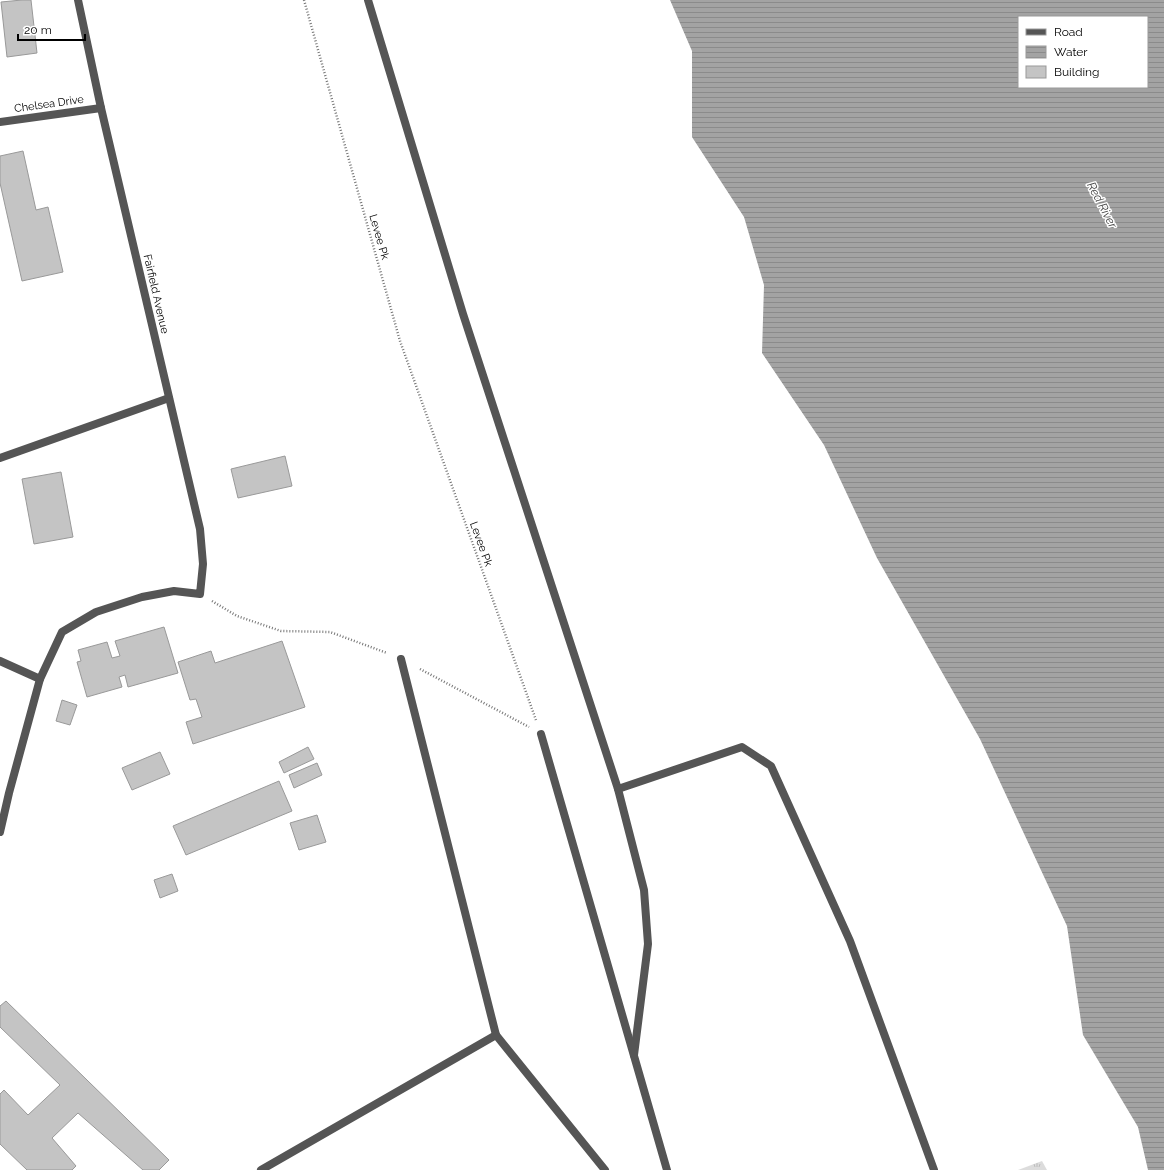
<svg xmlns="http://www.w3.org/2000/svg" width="1164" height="1170" viewBox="0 0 1164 1170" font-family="Raleway,sans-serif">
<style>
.park{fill:url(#park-tufts)}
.water{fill:url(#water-rules);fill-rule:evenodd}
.building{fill:#c4c4c4;stroke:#999}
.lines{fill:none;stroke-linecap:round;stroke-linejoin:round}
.path{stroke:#777;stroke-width:2.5;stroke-dasharray:1 2;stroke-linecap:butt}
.service{stroke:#555;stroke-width:8}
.minor{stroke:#555;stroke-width:8}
.labels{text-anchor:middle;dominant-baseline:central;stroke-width:3;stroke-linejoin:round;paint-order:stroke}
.street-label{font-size:11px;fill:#000;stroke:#fff}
.water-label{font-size:12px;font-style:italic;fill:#444;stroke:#fff}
</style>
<defs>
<pattern id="park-tufts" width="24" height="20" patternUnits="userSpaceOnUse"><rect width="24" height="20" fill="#dcdcdc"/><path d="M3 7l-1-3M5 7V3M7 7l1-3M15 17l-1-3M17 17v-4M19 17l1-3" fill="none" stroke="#bbb"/></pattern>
<pattern id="water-rules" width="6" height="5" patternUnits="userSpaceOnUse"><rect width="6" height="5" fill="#a3a3a3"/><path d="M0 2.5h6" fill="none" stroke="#8b8b8b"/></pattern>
</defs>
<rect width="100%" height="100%" fill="#fff"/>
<path class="park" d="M1042,1161L1047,1170H1018Z"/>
<path class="water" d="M670,0H1164V1170H1148L1138,1127L1083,1035L1067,926L980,739L877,558L824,445L762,353L764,285L744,217L692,137V51ZM1019,17H1147V87H1019Z"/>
<g class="building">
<path d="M22,0H31L37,53L7,57L1,2Z"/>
<path d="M23,151L36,210L48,207L63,272L22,281L0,183V156Z"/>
<path d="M285,456L292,486L238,498L231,469Z"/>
<path d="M61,472L73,537L34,544L22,479Z"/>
<path d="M164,627L178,673L128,687L125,675L119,677L122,687L87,697L77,662L81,661L78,650L107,642L112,658L120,656L115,641Z"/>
<path d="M282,641L305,707L193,744L186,722L202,717L196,699L190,700L178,662L211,651L215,663Z"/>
<path d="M62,700L77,705L70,725L56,721Z"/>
<path d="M308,747L314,759L284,773L279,762Z"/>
<path d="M160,752L170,774L132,790L122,768Z"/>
<path d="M317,763L322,775L294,788L289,775Z"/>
<path d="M279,781L292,811L186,855L173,826Z"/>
<path d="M317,815L326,842L299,850L290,823Z"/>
<path d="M172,874L178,891L160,898L154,880Z"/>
<path d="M6,1001L169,1160L159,1170H143L78,1113L52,1138L76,1166L72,1170H27L0,1144V1094L4,1090L28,1115L60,1085L0,1027V1006Z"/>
</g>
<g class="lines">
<g class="path">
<path d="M304,0L400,341L536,720"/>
<path d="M212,601L237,616L281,631L330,632L387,653"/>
<path d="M420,669L529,727"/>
</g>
<g class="service">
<path d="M368,0L463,314L618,789L644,890L648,944L634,1055"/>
<path d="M401,659L496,1035"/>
<path d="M541,734L667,1170"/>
<path d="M618,789L742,747L771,766L850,941L934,1170"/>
<path d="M261,1170L496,1035L605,1170"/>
</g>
<g class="minor">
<path d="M0,122L101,108"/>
<path d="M0,458L169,398"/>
<path d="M0,661L40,679"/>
<path d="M0,832L9,793L40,679L62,632L96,612L142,597L174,591L200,594L203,564L200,529L101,108L78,0"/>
</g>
</g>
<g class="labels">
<g class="street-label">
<text transform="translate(49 104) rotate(-8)">Chelsea Drive</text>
<text transform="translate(379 237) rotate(74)">Levee Pk</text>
<text transform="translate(156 294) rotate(77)">Fairfield Avenue</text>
<text transform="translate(481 544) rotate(70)">Levee Pk</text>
</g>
<g class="water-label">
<text transform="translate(1102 205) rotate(62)">Red River</text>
</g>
</g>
<rect x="1018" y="16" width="130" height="72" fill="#ffffff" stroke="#999999"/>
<rect x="1026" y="29" width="20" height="6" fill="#555555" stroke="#999999"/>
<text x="1054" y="36" font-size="12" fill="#000000">Road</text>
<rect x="1026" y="46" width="20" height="12" fill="url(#water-rules)" stroke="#999999"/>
<text x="1054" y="56" font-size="12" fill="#000000">Water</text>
<rect x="1026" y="66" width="20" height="12" fill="#c4c4c4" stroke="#999999"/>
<text x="1054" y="76" font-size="12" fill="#000000">Building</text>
<path d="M18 34v6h67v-6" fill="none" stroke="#000000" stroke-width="2"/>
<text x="24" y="34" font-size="12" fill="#000000" stroke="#ffffff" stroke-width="3" paint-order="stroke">20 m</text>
</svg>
